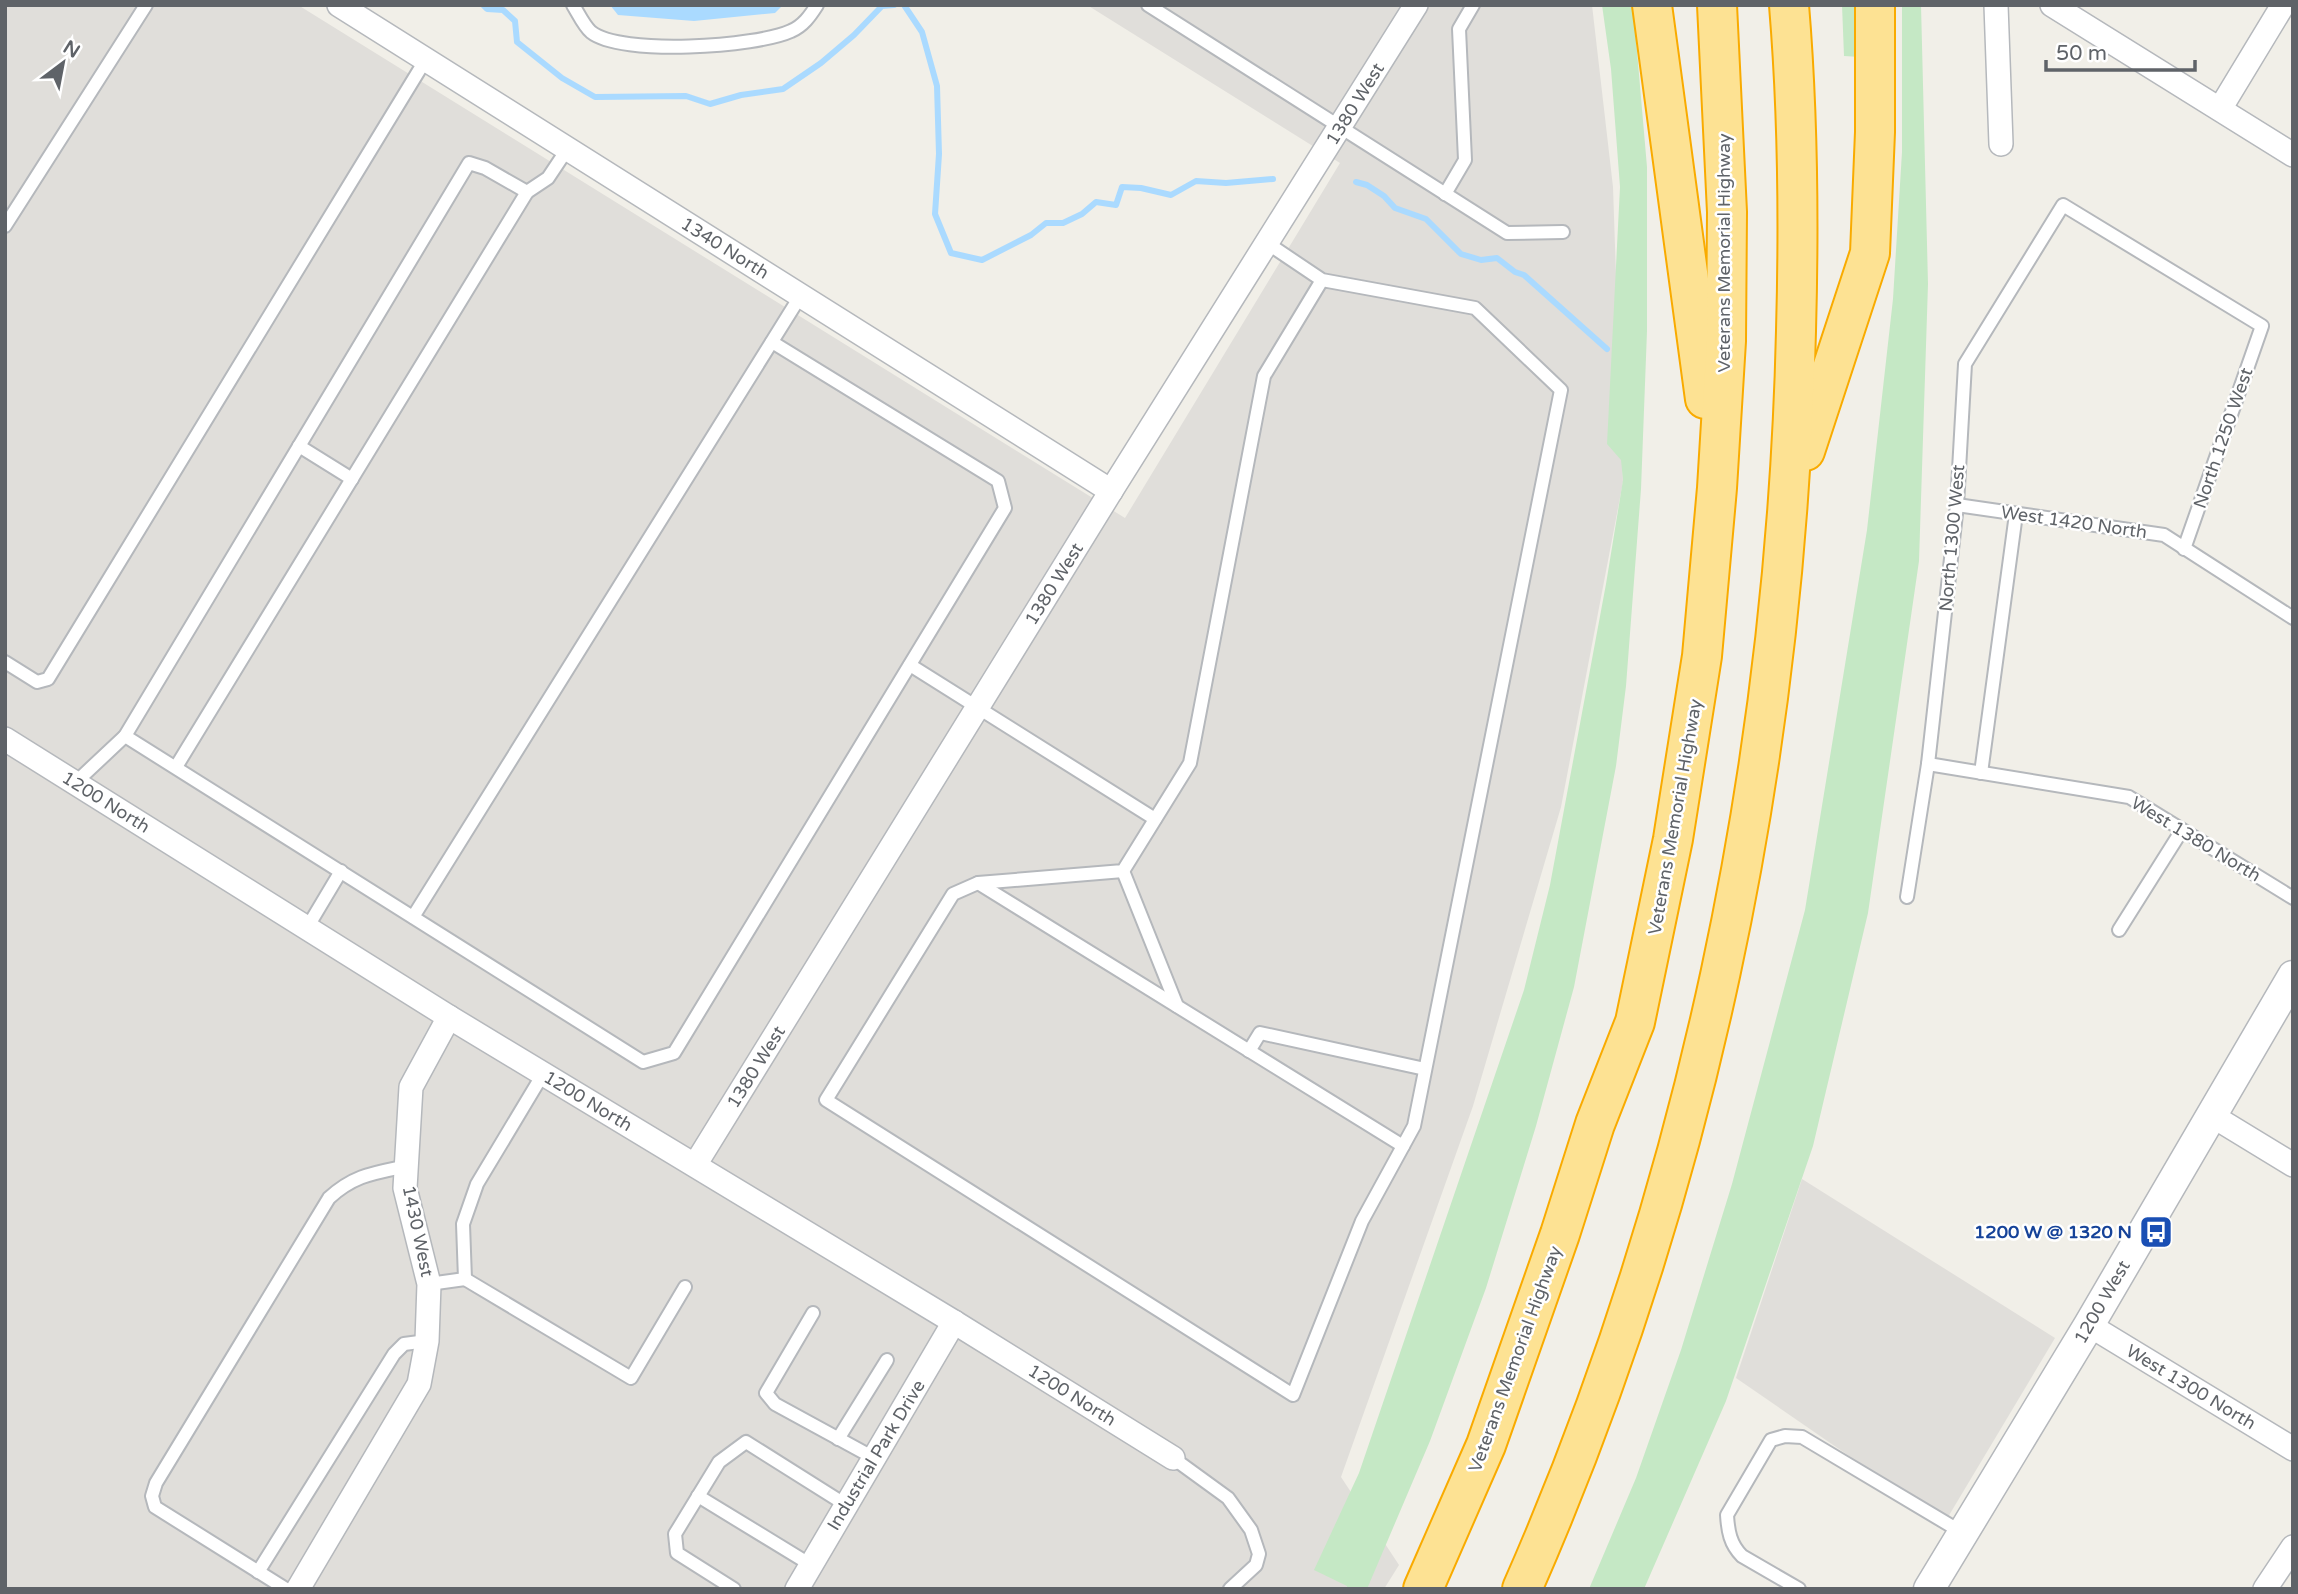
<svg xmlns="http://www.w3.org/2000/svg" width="2298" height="1594" viewBox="0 0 2298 1594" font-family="'Varela Round',sans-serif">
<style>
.industrial{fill:#e0deda}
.green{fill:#c5e8c5}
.water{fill:#aadaff}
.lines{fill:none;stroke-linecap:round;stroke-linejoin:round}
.stream{stroke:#aadaff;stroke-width:6}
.service-casing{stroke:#b5b8bc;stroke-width:16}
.minor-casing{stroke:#b5b8bc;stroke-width:26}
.tertiary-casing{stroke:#b5b8bc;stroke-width:33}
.motorway-casing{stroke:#f9ab00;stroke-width:42}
.service{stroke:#fff;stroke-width:12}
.minor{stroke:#fff;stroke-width:23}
.tertiary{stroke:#fff;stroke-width:30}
.motorway{stroke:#fde293;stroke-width:38}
.labels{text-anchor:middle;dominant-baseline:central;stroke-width:5;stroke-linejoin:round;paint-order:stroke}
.street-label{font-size:18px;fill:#5f6368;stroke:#fff}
.transit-label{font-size:18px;font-weight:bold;fill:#164399;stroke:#fff;text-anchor:end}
</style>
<rect width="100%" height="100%" fill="#f1efe8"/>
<g class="industrial">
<path d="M5,5H298L1125,518L1340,163L1087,5H1592L1613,187L1623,482L1561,807L1473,1106L1341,1477L1399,1565L1384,1589H5Z"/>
<path d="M1802,1179L2055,1338L1945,1522L1736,1378Z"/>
</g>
<g class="green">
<path d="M1602,5H1633L1647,167V331L1641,489L1626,686L1616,766L1574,987L1536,1126L1486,1288L1430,1441L1367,1589H1347V1586L1314,1570L1359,1473L1524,990L1550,885L1606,584L1623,480L1621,460L1607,444L1620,187L1611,69Z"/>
<path d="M1842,5H1859L1860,57L1844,56Z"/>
<path d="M1902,5H1921L1928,284L1919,561L1868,913L1813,1146L1726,1401L1644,1589H1589L1636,1478L1681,1350L1732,1184L1805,910L1867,530L1893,299L1902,152Z"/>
</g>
<path class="water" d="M610,5H783L775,13L694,21L618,15Z"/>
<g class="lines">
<g class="stream">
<path d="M483,5L487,9L503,10L515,21L517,42L562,78L595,97L686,96L710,104L741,95L783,89L821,63L854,35L882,6L894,5"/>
<path d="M904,5L922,32L937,86L939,154L935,214L951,253L982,260L1031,235L1046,223H1063L1082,214L1096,202L1116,205L1122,187L1141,188L1171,195L1196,181L1226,183L1273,179"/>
<path d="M1356,182L1367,185L1384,196L1395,208L1426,219L1461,254L1481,260L1497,258L1515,272L1524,275L1607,349"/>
</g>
<defs>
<g id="service">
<path d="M573,5C578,13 584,26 591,32C621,56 756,47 791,31C803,26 810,16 817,5"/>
<path d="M1148,5L1507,233L1563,232"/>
<path d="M1445,194L1465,160L1459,29L1473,5"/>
<path d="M5,226L146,5"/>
<path d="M1267,243L1322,280L1475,308L1561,390L1414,1126L1362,1221L1293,1395L826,1100L953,894L978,883L1123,871L1190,763L1264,376L1322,280"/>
<path d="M299,446L352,479"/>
<path d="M1957,505L2164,535L2293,618"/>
<path d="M5,662L37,682L48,679L426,59"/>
<path d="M910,665L1155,819"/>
<path d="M125,736L643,1062L674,1053L1005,508L998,481L772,342"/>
<path d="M1928,764L2129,797L2293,898"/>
<path d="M176,767L527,192"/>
<path d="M1981,773L2016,514"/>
<path d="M75,783L125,736L469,163L485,168L527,192L548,178L568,148"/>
<path d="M1123,871L1177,1006"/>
<path d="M978,883L1403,1146"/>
<path d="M1907,897L1928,764L1957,505L1965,364L2063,205L2262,326L2184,549"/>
<path d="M413,917L801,295"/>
<path d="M307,928L341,871"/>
<path d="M2119,930L2182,830"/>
<path d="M1249,1051L1260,1033L1425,1069"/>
<path d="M465,1279L631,1378L685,1287"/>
<path d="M429,1284L465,1279L463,1224L477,1184L543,1074"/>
<path d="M813,1313L766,1393L775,1404L874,1458"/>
<path d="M838,1439L887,1360"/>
<path d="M1173,1458L1228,1498L1251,1530L1259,1554L1256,1565L1230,1589"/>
<path d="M698,1496L811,1565"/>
<path d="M258,1572L394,1354L404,1344L427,1341"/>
<path d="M286,1589L155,1507L152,1496L156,1483L329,1198C354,1175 374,1173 407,1166"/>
<path d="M734,1589L677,1553L675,1534L719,1462L746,1442L846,1505"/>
<path d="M1799,1589L1742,1556C1730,1544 1728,1531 1727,1515L1771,1440L1785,1436L1802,1437L1963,1533"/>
</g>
<g id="minor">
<path d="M339,5L1111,491"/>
<path d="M1996,5L2001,144"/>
<path d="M2052,5L2293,155"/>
<path d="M2220,109L2283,5"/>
<path d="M5,739L449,1017L954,1322L1173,1458"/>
<path d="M2211,1115L2293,1165"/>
<path d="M695,1165L1111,491L1416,5"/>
<path d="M2089,1325L2293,1449"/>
<path d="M298,1589L419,1384L427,1341L429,1284L405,1188L411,1087L449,1017"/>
<path d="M797,1589L954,1322"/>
<path d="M2265,1589L2293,1547"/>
</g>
<path id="tertiary" d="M1929,1589L2089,1325L2293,976"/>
<g id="motorway">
<path d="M1652,5L1705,399"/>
<path d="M1805,451L1870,253L1875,132V5"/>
<path d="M1423,1589L1486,1445L1560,1234L1595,1124L1635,1022L1673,839L1702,656L1717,488L1726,341L1727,212L1717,5"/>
<path d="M1522,1589C1696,1194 1786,761 1796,331C1799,222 1798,113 1789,5"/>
</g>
</defs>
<use href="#service" class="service-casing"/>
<use href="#minor" class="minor-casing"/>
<use href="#tertiary" class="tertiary-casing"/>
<use href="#motorway" class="motorway-casing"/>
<use href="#service" class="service"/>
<use href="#minor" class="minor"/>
<use href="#tertiary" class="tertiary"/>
<use href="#motorway" class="motorway"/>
</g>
<defs>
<symbol id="bus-square" viewBox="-11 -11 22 22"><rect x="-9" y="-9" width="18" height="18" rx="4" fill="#1a4fb4" stroke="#fff"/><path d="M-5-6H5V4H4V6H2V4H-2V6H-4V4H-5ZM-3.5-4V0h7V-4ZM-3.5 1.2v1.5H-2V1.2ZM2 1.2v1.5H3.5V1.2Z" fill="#fff"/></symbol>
</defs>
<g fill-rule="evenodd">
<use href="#bus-square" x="2137" y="1213" width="38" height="38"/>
</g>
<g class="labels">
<g class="street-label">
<text transform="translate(1355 104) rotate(-58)">1380 West</text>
<text transform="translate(725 248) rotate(32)">1340 North</text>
<text transform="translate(1724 253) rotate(-90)">Veterans Memorial Highway</text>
<text transform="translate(2223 438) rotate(-71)">North 1250 West</text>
<text transform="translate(2074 522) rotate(8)">West 1420 North</text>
<text transform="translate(1952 538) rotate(-85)">North 1300 West</text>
<text transform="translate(1054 584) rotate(-58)">1380 West</text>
<text transform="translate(106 802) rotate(32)">1200 North</text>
<text transform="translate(1675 817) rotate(-80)">Veterans Memorial Highway</text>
<text transform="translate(2196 839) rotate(31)">West 1380 North</text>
<text transform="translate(756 1067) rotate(-58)">1380 West</text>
<text transform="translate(588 1101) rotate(31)">1200 North</text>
<text transform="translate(418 1231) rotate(78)">1430 West</text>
<text transform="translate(2102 1302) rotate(-60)">1200 West</text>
<text transform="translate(1515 1359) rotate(-70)">Veterans Memorial Highway</text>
<text transform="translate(2191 1387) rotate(31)">West 1300 North</text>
<text transform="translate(1072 1395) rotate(32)">1200 North</text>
<text transform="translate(876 1455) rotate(-59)">Industrial Park Drive</text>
</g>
<g class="transit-label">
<text x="2132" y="1232">1200 W @ 1320 N</text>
</g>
</g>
<rect width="2298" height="1594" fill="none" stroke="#5f6368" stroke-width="14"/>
<g transform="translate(63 63) rotate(32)" stroke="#ffffff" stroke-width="5" paint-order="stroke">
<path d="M0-5L12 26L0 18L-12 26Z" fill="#5f6368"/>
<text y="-10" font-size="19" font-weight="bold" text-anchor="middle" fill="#5f6368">N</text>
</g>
<path d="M2046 60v10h149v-10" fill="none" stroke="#5f6368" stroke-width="3.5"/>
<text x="2056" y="60" font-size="21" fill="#5f6368" stroke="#ffffff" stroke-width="5" paint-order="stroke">50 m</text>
</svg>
